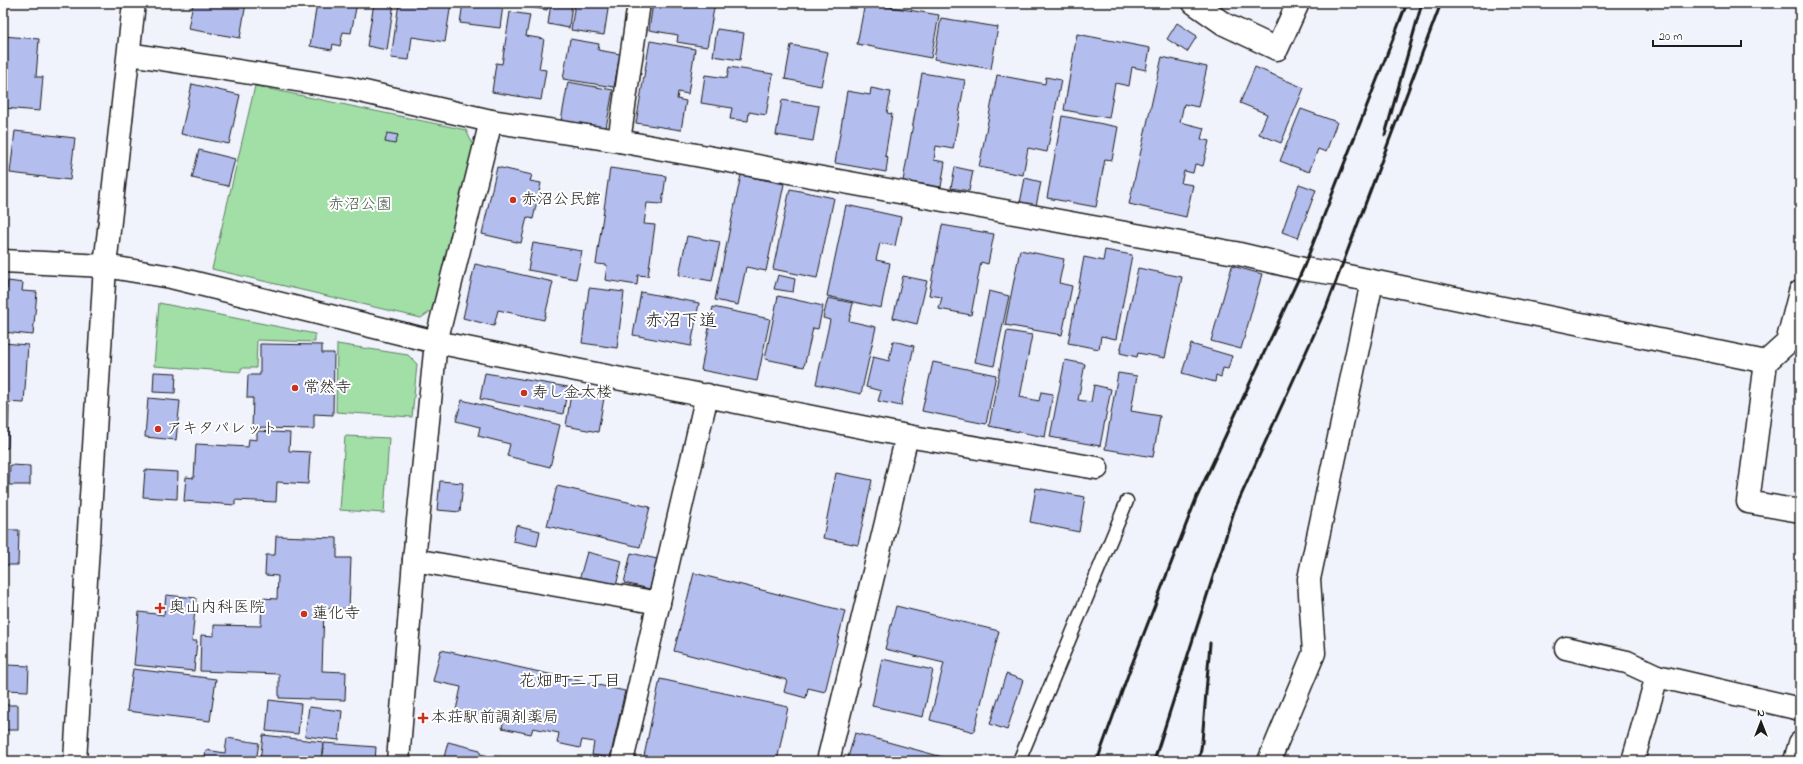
<svg xmlns="http://www.w3.org/2000/svg" width="1803" height="764" viewBox="0 0 1803 764" font-family="'Indie Flower','Klee One',sans-serif">
<style>
.green{fill:#a1dfa7;stroke:#5e7e62}
.building{fill:#b3beef;stroke:#1c1c1c}
.lines{fill:none;stroke-linecap:round;stroke-linejoin:round}
.service-casing{stroke:#1c1c1c;stroke-width:15}
.minor-casing{stroke:#1c1c1c;stroke-width:25}
.tertiary-casing{stroke:#1c1c1c;stroke-width:25}
.service{stroke:#fff;stroke-width:12}
.minor{stroke:#fff;stroke-width:22}
.tertiary{stroke:#fff;stroke-width:22}
.rail{stroke:#1c1c1c;stroke-width:3}
.poi-dot{fill:#c8321e;stroke:#fff;stroke-width:1.5}
.labels{text-anchor:middle;dominant-baseline:central;stroke-width:4;stroke-linejoin:round;paint-order:stroke}
.poi-label{font-size:16px;fill:#1c1c1c;stroke:#fff;text-anchor:start}
.park-label{font-size:16px;fill:#4b604d;stroke:#fff}
.neighbourhood-label{font-size:17px;fill:#1c1c1c;stroke:#fff}
.quarter-label{font-size:18px;fill:#1c1c1c;stroke:#fff}
</style>
<rect width="100%" height="100%" fill="#f0f2fc"/>
<filter id="ink" filterUnits="userSpaceOnUse"><feTurbulence type="fractalNoise" baseFrequency=".025" numOctaves="2"/><feDisplacementMap in="SourceGraphic" scale="8" xChannelSelector="R" yChannelSelector="G"/><feConvolveMatrix kernelMatrix="1 2 1 2 8 2 1 2 1" color-interpolation-filters="sRGB"/></filter>
<g filter="url(#ink)">
<g class="green">
<path d="M255,86L466,130L473,145L438,306L421,318L212,269Z"/>
<path d="M159,303L315,334V342L257,340L256,368H241V372L154,366Z"/>
<path d="M337,344L408,355L417,364L412,417L336,412Z"/>
<path d="M345,436L389,438L384,513L340,510Z"/>
</g>
<g class="building">
<path d="M193,3H246L240,38L188,29Z"/>
<path d="M317,3H357L351,33L343,32L340,46L333,44L332,50L310,46Z"/>
<path d="M374,3H394L387,50L367,46Z"/>
<path d="M399,3H451L445,42L412,37L409,60L391,58Z"/>
<path d="M463,3L503,5L500,28L460,23Z"/>
<path d="M506,3H549L547,10Z"/>
<path d="M551,3L572,4L569,28L548,24Z"/>
<path d="M575,3H609L604,35L571,30Z"/>
<path d="M620,3H631L630,7L619,6Z"/>
<path d="M653,3H715L707,47L677,42L678,35L649,30Z"/>
<path d="M865,3L939,15L931,58L857,44Z"/>
<path d="M1234,3H1245L1238,8Z"/>
<path d="M510,12L530,15L526,36L544,39L539,69L546,70L541,100L492,92L496,63L502,64Z"/>
<path d="M941,18L998,27L991,69L934,59Z"/>
<path d="M1177,23L1197,36L1187,52L1167,39Z"/>
<path d="M717,29L744,33L740,60L713,56Z"/>
<path d="M1077,34L1150,48L1146,70L1132,67L1129,86L1115,83L1109,118L1064,110Z"/>
<path d="M3,36L39,39L36,77H43L40,111L3,108Z"/>
<path d="M570,39L599,44L598,50L620,54L614,87L563,79Z"/>
<path d="M650,41L695,49L688,94L678,92L677,99L686,101L681,130L636,123Z"/>
<path d="M791,45L828,52L821,86L785,79Z"/>
<path d="M1162,57L1207,67L1198,107L1184,104L1180,122L1204,128L1201,139L1209,141L1203,166L1195,164L1193,173L1184,171L1181,183L1193,185L1186,217L1129,204Z"/>
<path d="M729,67L773,74L766,115L749,112L748,121L730,119L732,108L701,103L705,75L727,78Z"/>
<path d="M1255,67L1304,88L1281,143L1259,134L1267,114L1240,103Z"/>
<path d="M922,73L965,80L953,149L936,146L934,160L945,162L941,187L903,181Z"/>
<path d="M997,75L1045,84L1046,77L1061,80L1047,152L1028,148L1023,175L979,167Z"/>
<path d="M568,82L613,90L606,128L561,121Z"/>
<path d="M192,84L240,95L229,144L181,134Z"/>
<path d="M871,88L891,92L887,113L892,114L885,156L888,157L886,172L835,163L847,91L870,95Z"/>
<path d="M782,100L819,106L813,141L776,135Z"/>
<path d="M1301,109L1337,122L1326,152L1318,149L1309,172L1280,161Z"/>
<path d="M1062,116L1118,127L1112,160L1105,159L1096,207L1047,198Z"/>
<path d="M15,131L75,138L70,180L10,173Z"/>
<path d="M387,133L398,135L395,144L385,142Z"/>
<path d="M199,150L235,159L228,186L192,178Z"/>
<path d="M497,167L532,175L530,181L541,183L533,219L527,217L521,243L482,234Z"/>
<path d="M955,167L973,171L969,191L951,188Z"/>
<path d="M610,168L666,176L662,204L647,203L644,224L655,225L648,276L638,275L637,285L605,280L607,265L596,264Z"/>
<path d="M741,175L784,184L766,271L746,267L738,305L715,300Z"/>
<path d="M1025,178L1041,182L1036,206L1020,203Z"/>
<path d="M1299,184L1316,190L1298,238L1282,232Z"/>
<path d="M790,189L834,198L817,278L773,269Z"/>
<path d="M846,205L901,217L895,246L880,243L876,260L890,263L881,308L827,296Z"/>
<path d="M942,225L994,234L988,264L981,262L971,315L939,309L942,297L929,295Z"/>
<path d="M687,236L720,242L712,281L679,275Z"/>
<path d="M533,243L582,251L576,279L528,270Z"/>
<path d="M1020,250L1064,259L1059,283L1072,286L1062,335L1005,325Z"/>
<path d="M1105,250L1132,255L1116,339L1101,336L1099,349L1068,343L1084,257L1103,261Z"/>
<path d="M475,264L553,282L544,320L498,310L494,326L463,318Z"/>
<path d="M1232,266L1262,274L1241,349L1211,341Z"/>
<path d="M1138,268L1182,277L1165,358L1138,353L1137,357L1120,353Z"/>
<path d="M778,275L795,279L793,292L774,289Z"/>
<path d="M903,276L927,281L917,324L893,318Z"/>
<path d="M8,281L23,283L22,291L37,292L33,335L3,332V288L7,289Z"/>
<path d="M589,288L624,292L617,348L582,343Z"/>
<path d="M989,291L1009,296L994,366L975,362Z"/>
<path d="M641,292L699,303L691,346L633,335Z"/>
<path d="M778,296L823,306L818,329L813,328L804,367L765,359Z"/>
<path d="M828,298L853,303L849,321L876,327L861,394L816,384L830,320L823,318Z"/>
<path d="M713,307L770,319L757,381L701,370Z"/>
<path d="M1007,331L1032,335L1020,397L1039,401L1041,392L1053,394L1045,437L989,426Z"/>
<path d="M893,341L914,346L901,406L878,401L881,391L866,387L873,357L889,361Z"/>
<path d="M3,343L28,345L24,403L3,402Z"/>
<path d="M260,344L322,345V353H334L333,415L314,414V429L252,428L253,398H247L248,375H260Z"/>
<path d="M1191,344L1232,356L1228,369L1223,368L1221,377L1216,375L1215,382L1182,373Z"/>
<path d="M1065,360L1085,364L1078,400L1091,402L1094,385L1111,389L1100,446L1050,437Z"/>
<path d="M933,362L996,375L986,424L922,411Z"/>
<path d="M154,372L176,373L175,393L153,392Z"/>
<path d="M485,373L568,387L563,414L480,399Z"/>
<path d="M1118,373L1137,376L1131,411L1160,416L1153,457L1105,449Z"/>
<path d="M571,393L604,398L598,432L566,426Z"/>
<path d="M148,398L180,401L176,440L145,437Z"/>
<path d="M462,400L560,425L550,467L507,456L510,444L478,436L480,427L456,421Z"/>
<path d="M3,406H9L8,448H3Z"/>
<path d="M257,431L290,433L289,451L310,452L308,484L277,482L276,502L235,500V505L184,501L186,477L194,478L196,444L248,447L249,439L257,440Z"/>
<path d="M10,465L30,466V485H9Z"/>
<path d="M145,470L178,472L177,499L143,497Z"/>
<path d="M836,473L872,480L858,545L823,538Z"/>
<path d="M440,481L463,483L460,512L437,510Z"/>
<path d="M557,486L650,507L640,547L547,526Z"/>
<path d="M1036,488L1085,497L1079,532L1030,522Z"/>
<path d="M3,522L4,530H19L18,565H3Z"/>
<path d="M516,525L540,531L537,546L513,541Z"/>
<path d="M276,536L337,538V558H351L349,609L324,608L322,671L346,672L345,700L279,698V674L200,671L201,635L214,636V625L261,626L262,598L277,599L278,576L265,575L266,555H275Z"/>
<path d="M587,552L622,561L616,586L580,577Z"/>
<path d="M631,553L657,559L650,589L624,583Z"/>
<path d="M694,573L845,611L825,692L808,688L806,698L784,692L787,680L674,651Z"/>
<path d="M166,595L196,598L192,641H197L194,671L134,665L139,612L164,615Z"/>
<path d="M896,606L999,631L974,732L930,720L944,663L885,649Z"/>
<path d="M441,650L625,691L610,758L592,755L594,742L582,740L580,748L557,743L559,733L533,728L531,734L502,728L504,719L475,713L474,719L455,715L461,687L433,681Z"/>
<path d="M882,659L933,670L923,717L872,706Z"/>
<path d="M7,665L29,666L28,691L6,690Z"/>
<path d="M133,669L216,679L210,721L127,711Z"/>
<path d="M1006,674L1023,680L1007,730L990,724Z"/>
<path d="M660,679L788,707L777,761H643Z"/>
<path d="M269,700L301,704L298,734L266,731Z"/>
<rect x="3" y="705" width="15" height="25"/>
<path d="M309,707L342,711L339,740L305,736Z"/>
<path d="M855,733L957,761H847Z"/>
<path d="M263,735L323,742L321,761H260Z"/>
<path d="M227,738L259,743L256,761H204L206,750L225,753Z"/>
<path d="M448,742L480,750V754L502,758L501,761H443Z"/>
<path d="M324,743L376,747L375,761H323Z"/>
</g>
<g class="lines">
<defs>
<path id="service" d="M1019,761L1127,501"/>
<g id="minor">
<path d="M1194,3L1224,24L1277,49L1298,3"/>
<path d="M129,54L347,88L491,121L619,141L1235,253L1303,269L1338,274L1766,362"/>
<path d="M619,141L639,3"/>
<path d="M3,261L105,266L171,277L436,342L907,436L1097,468"/>
<path d="M1800,292L1787,343L1766,362L1748,502L1800,511"/>
<path d="M414,560L659,603"/>
<path d="M1566,648L1627,662L1657,676L1800,709"/>
<path d="M398,761L414,560L436,342L491,121"/>
<path d="M622,761L707,395"/>
<path d="M828,761L907,436"/>
<path d="M1269,761L1314,653L1309,579L1372,282"/>
<path d="M1633,761L1657,676"/>
<path d="M1795,761L1800,743"/>
</g>
<path id="tertiary" d="M75,761L105,266L134,3"/>
</defs>
<use href="#service" class="service-casing"/>
<use href="#minor" class="minor-casing"/>
<use href="#tertiary" class="tertiary-casing"/>
<use href="#service" class="service"/>
<use href="#minor" class="minor"/>
<use href="#tertiary" class="tertiary"/>
<g class="rail">
<path d="M1385,135L1422,3"/>
<path d="M1097,761L1129,672L1196,499L1303,269L1407,3"/>
<path d="M1154,761L1234,511L1326,308L1441,3"/>
<path d="M1199,761L1202,742L1210,643"/>
</g>
</g>
</g>
<g class="poi-dot">
<circle cx="513" cy="200" r="4"/>
<circle cx="295" cy="388" r="4"/>
<circle cx="524" cy="393" r="4"/>
<circle cx="158" cy="429" r="4"/>
<path d="M158 602h4v4h4v4h-4v4h-4v-4h-4v-4h4z"/>
<circle cx="304" cy="614" r="4"/>
<path d="M421 712h4v4h4v4h-4v4h-4v-4h-4v-4h4z"/>
</g>
<g class="labels">
<g class="poi-label">
<text x="521" y="200">赤沼公民館</text>
<text x="303" y="388">常然寺</text>
<text x="532" y="393">寿し金太楼</text>
<text x="166" y="429">アキタパレット</text>
<text x="169" y="608">奥山内科医院</text>
<text x="312" y="614">蓮化寺</text>
<text x="431" y="718">本荘駅前調剤薬局</text>
</g>
<g class="park-label">
<text x="360" y="205">赤沼公園</text>
</g>
<g class="neighbourhood-label">
<text x="570" y="681">花畑町二丁目</text>
</g>
<g class="quarter-label">
<text x="681" y="322">赤沼下道</text>
</g>
</g>
<rect width="1803" height="764" fill="none" stroke="#fff" stroke-width="16"/>
<rect x="8" y="8" width="1787" height="748" fill="none" stroke="#1c1c1c" stroke-width="1.5" filter="url(#ink)"/>
<g transform="translate(1761 722)" stroke="#ffffff" stroke-width="3" paint-order="stroke">
<path d="M0-3L7 15L0 10L-7 15Z" fill="#1c1c1c"/>
<text y="-6" font-size="11" font-weight="bold" text-anchor="middle" fill="#1c1c1c">N</text>
</g>
<path d="M1653 40v6h88v-6" fill="none" stroke="#1c1c1c" stroke-width="2"/>
<text x="1659" y="40" font-size="12" fill="#1c1c1c" stroke="#ffffff" stroke-width="3" paint-order="stroke">20 m</text>
</svg>
